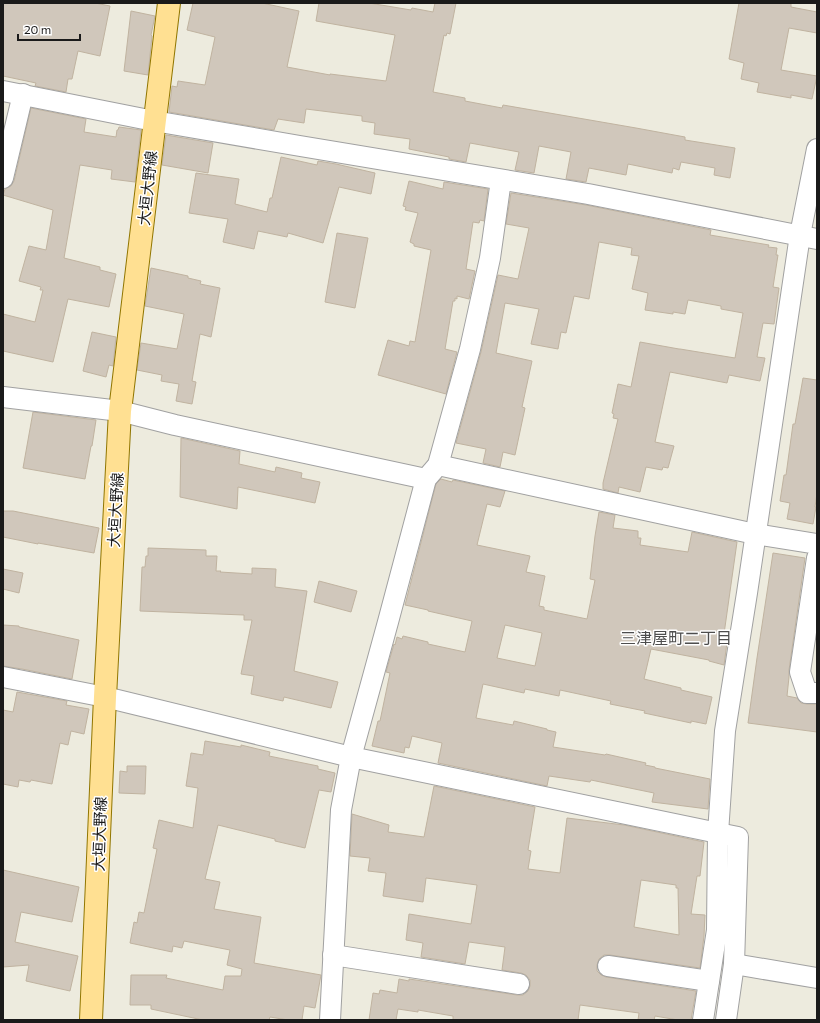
<svg xmlns="http://www.w3.org/2000/svg" width="820" height="1023" viewBox="0 0 820 1023" font-family="Commissioner,'Noto Sans JP',sans-serif">
<style>
.building{fill:#d0c7bb;stroke:#c0b3a0;fill-rule:evenodd}
.lines{fill:none;stroke-linecap:round;stroke-linejoin:round}
.minor-casing{stroke:#a1a1a1;stroke-width:22}
.major-casing{stroke:#917600;stroke-width:24}
.minor{stroke:#fff;stroke-width:20}
.major{stroke:#ffe092;stroke-width:22}
.labels{text-anchor:middle;dominant-baseline:central;stroke-width:3;stroke-linejoin:round;paint-order:stroke}
.street-label{font-size:15px;fill:#1a1a1a;stroke:#fff}
.neighbourhood-label{font-size:16px;fill:#4d4d4d;stroke:#fff}
</style>
<rect width="100%" height="100%" fill="#edebde"/>
<g class="building">
<path d="M3,3H95L110,6L100,56L78,51L72,79H68L66,92L35,86L36,83L3,76Z"/>
<path d="M193,3H262L299,11L287,67L330,75V74L386,81L395,35L316,21L319,3H369L411,10L412,8L433,12L435,3H456L450,34L447,33L446,36L444,35L433,92L465,98V101L502,108L503,105L636,128L685,137V140L735,148L730,178L714,175L715,168L681,162L679,170L673,168L672,173L628,164L626,175L589,168L586,182L566,179L571,152L539,146L534,173L515,170L519,152L470,143L466,162L449,159V157L409,149L410,139L374,134L375,123L362,121V116L306,109L304,123L278,119L274,130L169,112L172,86L177,87L178,81L205,85L215,37L187,30Z"/>
<path d="M739,3H791V7L817,12V33L789,28L781,70L817,76L812,99L791,95V98L757,92L759,83L741,79L744,63L729,59Z"/>
<path d="M131,11L155,16L151,35L152,36L148,75L124,71Z"/>
<path d="M31,108L86,119L84,132L116,137L117,130H118L119,127L141,130L135,182L111,179L112,170L80,165L64,258L100,267V270L116,274L109,307L68,299L53,362L3,351V314L35,322L43,290H40L41,287L19,281L29,246L46,250L53,210L3,195L5,189L11,186L14,181Z"/>
<path d="M166,135L213,143L208,173L162,165Z"/>
<path d="M281,157L317,165L318,161L336,164L375,173L371,194L339,187L323,243L288,233L287,237L258,231L254,249L223,242L228,219L189,213L196,173L239,179L235,204L267,212L270,198H272Z"/>
<path d="M409,181L443,189L444,182L488,189L484,221L480,220L479,223L473,222L466,269L475,271L469,299L457,296V299L455,298V301H453L445,349L457,352L446,394L378,375L388,340L409,346L410,341L415,342L431,250L414,246V244L410,242L418,213L405,210L406,207L403,206Z"/>
<path d="M511,193L586,205L711,230L710,235L769,245L768,247L777,248L776,255H778L773,287L779,288L774,324L763,323L757,357L765,358L760,381L729,375L727,383L670,372L655,442L674,446L668,468L663,467L662,470L646,467L640,492L619,487L618,493L603,489V483L618,419L613,418L614,414L612,413L618,384L631,387L640,342L679,349H680L735,358L743,313L721,309V306L688,300L685,314L673,312V314L645,310L648,293L632,289L639,256L631,255L632,248L599,242L589,299L574,296L566,333L561,332L558,349L531,344L539,309L505,303L496,353L532,361L522,407L525,408L515,455L503,452L500,467L483,463L486,449L456,443L481,352L498,275L518,279L529,228L506,224Z"/>
<path d="M337,233L368,238L355,308L325,302Z"/>
<path d="M151,268L188,276V278L201,281L200,284L220,288L211,337L200,334L192,381L196,382L192,404L176,401L179,384L161,381L162,375L137,370L141,343L177,349L184,314L145,306Z"/>
<path d="M92,332L116,337L113,366L109,365L106,377L83,371Z"/>
<path d="M803,378L817,380V493L815,507H816L813,524L787,519L790,503L780,501L784,475H786L793,424H795Z"/>
<path d="M33,412L96,420L92,446H91L85,479L23,468Z"/>
<path d="M181,438L240,451L239,464L275,472L276,467L302,473L301,478L320,482L315,503L238,487L237,509L180,497Z"/>
<path d="M441,479L452,482L453,480L505,491L500,507L487,504L477,545L530,556L526,572L545,576L539,606L544,607V610L587,619L595,580L590,579L595,536L599,512L615,515L613,528L638,531V538H641L640,545L688,552L692,532L737,542L724,634L728,635L724,665L709,661V660L651,649L644,679L681,688V690L712,697L706,724L691,721V723L644,713L645,711L610,704L611,701L560,690L559,696L525,689L524,693L483,684L476,718L513,725L514,721L547,729V730L556,732L553,747L605,755L606,754L646,763L645,765L655,767V768L710,779L708,809L652,802L654,793L591,780L590,782L549,776L547,786L438,763L442,743L412,736L409,748L405,747L404,753L372,746L378,721H380L390,673L386,672L394,644L395,645L397,637L402,639L403,636L428,642V644L465,652L472,621L428,611V610L405,605L436,484ZM505,625L542,633L535,666L497,658Z"/>
<path d="M3,511H13L99,528L94,553L38,543V544L3,537Z"/>
<path d="M148,548L206,550V556H217L216,571H221L220,572L252,574V568L276,569L275,587L307,591L294,671L338,682L331,708L284,697L283,701L251,694L254,676L241,674L252,620H244V615L140,611L142,567H145L146,556H148Z"/>
<path d="M773,553L805,558L789,670V677L787,696L797,698L801,703L807,704H817V732L748,723L757,658Z"/>
<path d="M3,569L23,573L19,593L3,589Z"/>
<path d="M319,581L357,591L351,612L314,602Z"/>
<path d="M3,625L19,626V627L79,640L72,679L22,669L3,666Z"/>
<path d="M17,692L67,701L66,705L89,709L84,734L71,731L68,745L60,743L52,784L31,780L30,782L19,780L18,787L3,784V710L13,712Z"/>
<path d="M205,741L241,747V745L270,752L269,756L318,766V769L335,773L331,792L319,790L305,848L275,841V839L218,825L205,879L220,882L214,909L261,917L254,963L321,975L315,1008L304,1006L302,1020H288L270,1017L269,1020H203L151,1009V1005H130L131,975H167L166,978L223,990L225,976H241L242,969L227,965L230,950L184,941L182,948L173,946L172,952L130,943L134,922L137,923L139,912L144,913L157,849L153,848L159,820L193,828L198,788L186,786L191,753L203,755Z"/>
<path d="M127,766H146L145,794L119,793L120,771L127,772Z"/>
<path d="M434,786L535,807L528,850L531,851L528,869L560,873L567,818L624,825L704,842L700,876H697L691,914L705,915L704,936L700,968L610,955H604L599,959L597,965V971L601,975L606,977L696,991L691,1020H678L655,1016L654,1020H638L639,1013L580,1005L578,1020H453V1016L418,1010V1012L398,1009L396,1020H369L373,993L379,994L380,990L397,993L399,979L409,981V979L517,995H523L528,991L530,986V980L526,975L521,973L502,970L505,947L469,942L465,964L421,957L423,943L406,940L409,914L471,924L477,885L426,878L423,902L383,896L386,873L368,871L370,858L350,856L352,814L389,825L388,832L424,837ZM641,880L676,885V888H678L679,935L634,927Z"/>
<path d="M3,870L79,887L72,922L21,912L15,942L78,956L70,991L26,981L29,965L3,967Z"/>
</g>
<g class="lines">
<defs>
<g id="minor">
<path d="M3,91L154,121L300,146L588,194L817,239"/>
<path d="M3,178L23,94"/>
<path d="M3,397L120,411L175,425L426,479"/>
<path d="M438,465L755,534L817,544"/>
<path d="M817,558L800,672L807,693H817"/>
<path d="M3,677L105,697L351,757L718,833L738,837L734,964L726,1020"/>
<path d="M333,955L519,984"/>
<path d="M734,964L817,978"/>
<path d="M608,966L709,981"/>
<path d="M330,1020L341,810L351,757L388,622L426,479L438,465L470,349L490,258L501,180"/>
<path d="M703,1020L717,930L718,833L725,731L747,593L800,235L817,149"/>
</g>
<path id="major" d="M91,1020L105,697L120,411L169,3"/>
</defs>
<use href="#minor" class="minor-casing"/>
<use href="#major" class="major-casing"/>
<use href="#minor" class="minor"/>
<use href="#major" class="major"/>
</g>
<g class="labels">
<g class="street-label">
<text transform="translate(147 188) rotate(-84)">大垣大野線</text>
<text transform="translate(115 510) rotate(-87)">大垣大野線</text>
<text transform="translate(99 834) rotate(-88)">大垣大野線</text>
</g>
<g class="neighbourhood-label">
<text x="676" y="637">三津屋町二丁目</text>
</g>
</g>
<rect width="820" height="1023" fill="none" stroke="#1a1a1a" stroke-width="8"/>
<path d="M18 34v6h62v-6" fill="none" stroke="#1a1a1a" stroke-width="2"/>
<text x="24" y="34" font-size="12" fill="#1a1a1a" stroke="#ffffff" stroke-width="3" paint-order="stroke">20 m</text>
</svg>
